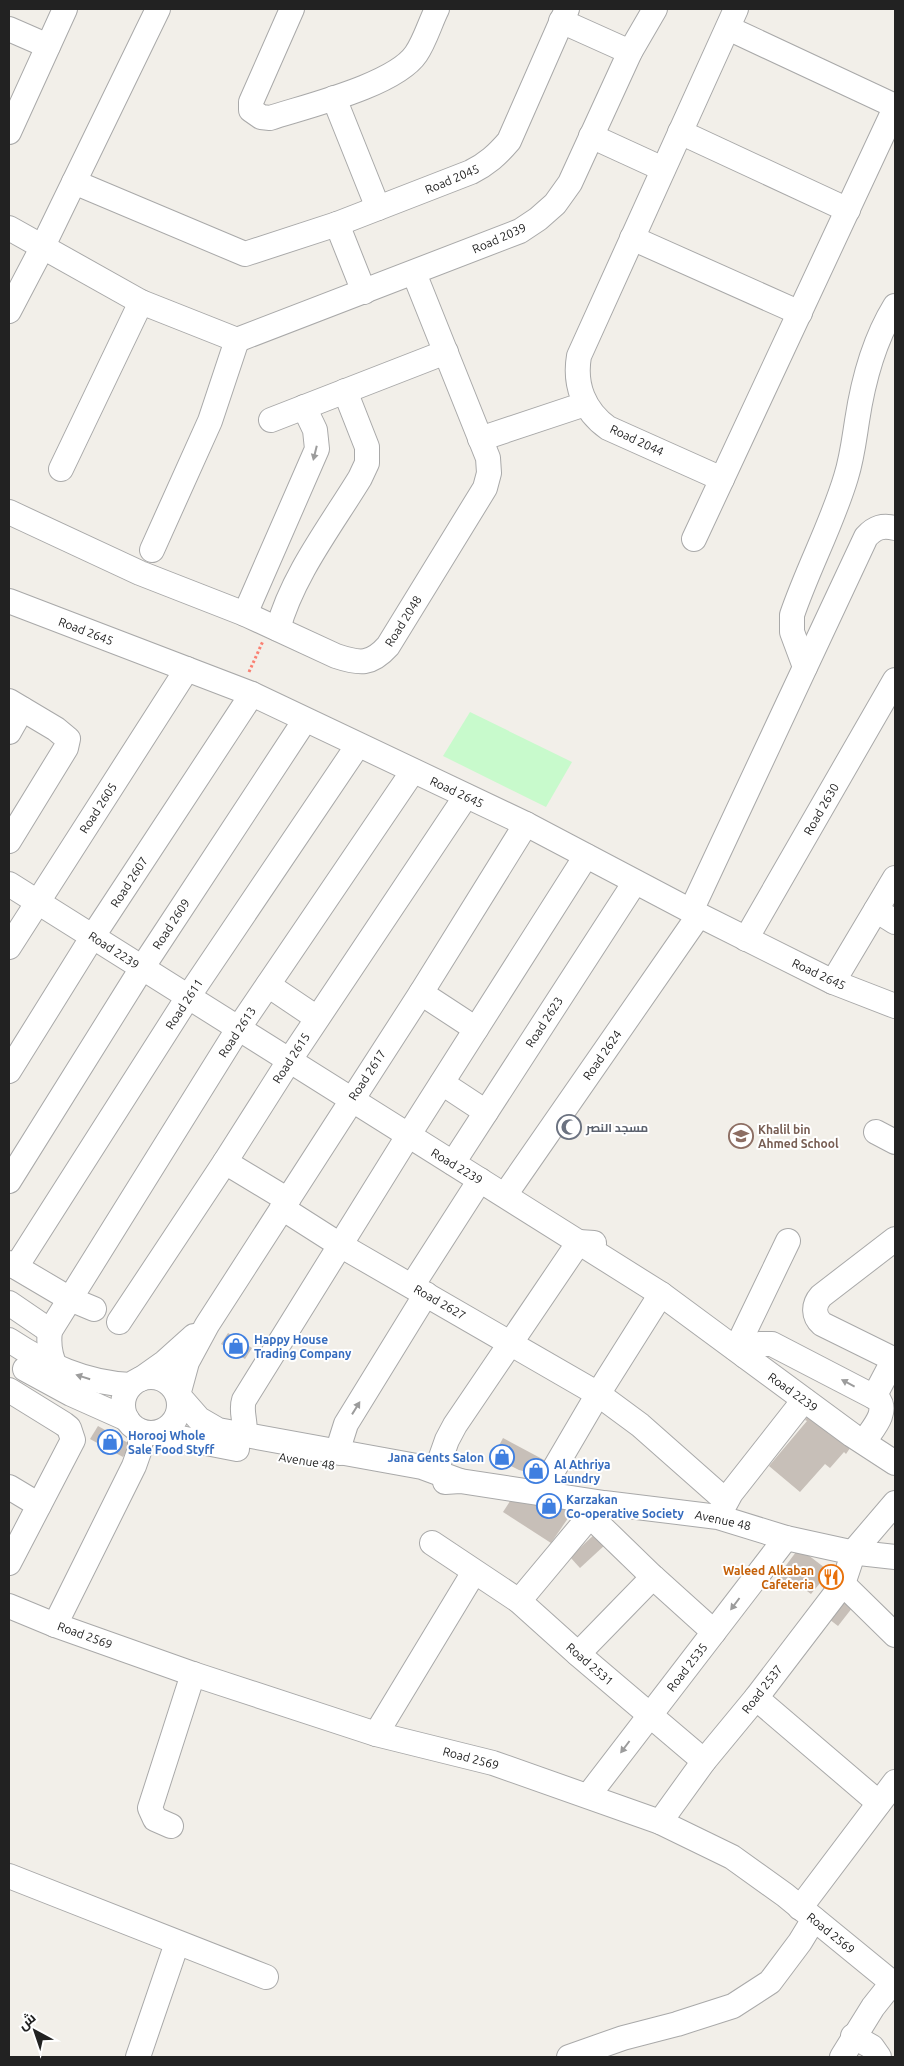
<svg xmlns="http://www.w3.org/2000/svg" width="904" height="2066" viewBox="0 0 904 2066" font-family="Ubuntu,Cairo,sans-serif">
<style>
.park{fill:#c8facc}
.building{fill:#c7bfb8}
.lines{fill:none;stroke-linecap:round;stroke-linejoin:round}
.minor-casing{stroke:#a9a9a9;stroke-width:26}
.path{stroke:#fa8072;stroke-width:3;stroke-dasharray:2.5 2.5;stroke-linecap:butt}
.minor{stroke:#fff;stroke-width:24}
.oneway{fill:#9c9c9c}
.labels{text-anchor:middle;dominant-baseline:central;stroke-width:4;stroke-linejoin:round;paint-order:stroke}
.street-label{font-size:12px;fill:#222;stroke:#fff}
.worship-label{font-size:12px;font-weight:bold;fill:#5b616d;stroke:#fff;text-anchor:start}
.education-label{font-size:12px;font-weight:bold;fill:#785e54;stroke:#fff;text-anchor:start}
.shop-label{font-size:12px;font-weight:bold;fill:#366cbe;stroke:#fff;text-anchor:start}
.food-label{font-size:12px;font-weight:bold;fill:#c56008;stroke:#fff;text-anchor:end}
</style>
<rect width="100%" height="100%" fill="#f2efe9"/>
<path class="park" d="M470,712L572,762L546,807L443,756Z"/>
<g class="building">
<path d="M228,1333L252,1348L245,1359L221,1344Z"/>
<path d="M812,1411L856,1439L846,1454L844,1452L830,1468L825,1464L800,1492L769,1466L807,1421L805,1420Z"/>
<path d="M98,1426L130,1444L123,1457L90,1439Z"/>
<path d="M503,1438L546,1461L539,1475L519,1470L493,1457Z"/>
<path d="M514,1495L575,1508L551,1543L503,1512Z"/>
<path d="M596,1533L606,1544L580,1568L570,1557Z"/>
<path d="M799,1548L838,1578L830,1590L820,1583L811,1594L788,1577L785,1581L778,1576Z"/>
<path d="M844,1593L856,1603L838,1626L825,1616Z"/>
</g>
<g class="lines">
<defs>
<g id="minor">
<path d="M292,9L251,102V110L261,117L270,118C307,106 395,85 416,54C425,41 430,23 437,9"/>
<path d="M561,21L630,52"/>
<path d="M728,28L895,106"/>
<path d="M9,29L48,46"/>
<path d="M334,98L378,208"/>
<path d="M9,132L65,9"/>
<path d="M680,132L848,210"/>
<path d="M591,136L663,169"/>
<path d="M74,182L245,254L337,224L471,172C487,164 497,155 509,141L567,9"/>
<path d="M337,224L364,292"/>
<path d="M9,228L141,302L237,340L520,231L538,219L555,204L570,183L630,52L655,9"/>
<path d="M632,238L800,313"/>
<path d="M9,311L42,248L158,9"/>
<path d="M271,420L446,352"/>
<path d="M480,439L585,404"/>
<path d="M61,469L141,302"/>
<path d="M722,479L608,428C584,411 574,385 579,356L736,9"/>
<path d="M9,512L140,573L245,614L336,656C360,664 371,665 388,646L485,488L489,473L488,458L414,273"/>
<path d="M694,539L895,108"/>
<path d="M152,550L210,421L237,340"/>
<path d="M9,601L252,694L526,824L691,911L833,982L895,1006"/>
<path d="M245,614L317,449L315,430L304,407"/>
<path d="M278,629C292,576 332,524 360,478L367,463V447L345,391"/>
<path d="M805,667L792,632V615C808,568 832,524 846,477C852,458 854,440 857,421C863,381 874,340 895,306"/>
<path d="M9,701L56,729L68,739L66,748L9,841"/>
<path d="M9,732L22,709"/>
<path d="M9,884L661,1294L852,1435L895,1463"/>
<path d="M876,910L895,922"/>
<path d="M691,911L866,537C875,527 883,525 895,528"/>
<path d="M746,939L895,680"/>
<path d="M9,947L187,669"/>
<path d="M833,982L895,878"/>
<path d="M268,985L317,1018"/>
<path d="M421,993L476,1029"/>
<path d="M9,1071L93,936L252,694"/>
<path d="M442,1083L486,1112"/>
<path d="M876,1132L895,1142"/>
<path d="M225,1162L288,1200"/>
<path d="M453,1163L635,882"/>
<path d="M9,1181L142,968L305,720"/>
<path d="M505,1195L699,915"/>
<path d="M282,1208L340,1245L598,1394L640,1425L726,1501"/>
<path d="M895,1239L821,1296C813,1305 813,1316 822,1324L895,1360"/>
<path d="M9,1263L70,1299L94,1309"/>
<path d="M16,1267L188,997L358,745"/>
<path d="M412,1286L480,1180"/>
<path d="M9,1303L50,1331"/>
<path d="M119,1322L225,1162L289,1061L466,796"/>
<path d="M9,1340C47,1365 85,1383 131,1385"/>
<path d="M736,1349L788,1241"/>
<path d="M745,1356L759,1344H772L878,1399C889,1413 871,1430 864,1442"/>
<path d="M56,1368C50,1356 48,1345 50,1331L238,1029L413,771"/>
<path d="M25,1369L71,1394L127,1419"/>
<circle cx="151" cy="1405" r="28"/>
<path d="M141,1379L165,1362L194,1336"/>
<path d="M9,1390L64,1424L69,1428L73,1440L9,1563"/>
<path d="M874,1397L894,1359"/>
<path d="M155,1433L237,1449"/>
<path d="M244,1435C247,1423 240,1412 244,1400L408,1136L586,856"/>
<path d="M340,1453V1443L346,1424L426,1294"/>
<path d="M436,1471L447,1440L455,1425L579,1242L594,1243"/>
<path d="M460,1481L422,1467L218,1430L199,1419L178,1395L187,1362L207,1325L421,993L526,824"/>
<path d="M445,1482L460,1481L604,1503L718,1517L786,1538L850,1552L895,1557"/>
<path d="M9,1487L39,1505"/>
<path d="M540,1493L598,1394L661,1294"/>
<path d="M719,1515L731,1493L804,1400"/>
<path d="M590,1516L653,1577L714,1632"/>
<path d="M432,1543L519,1601L578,1654L704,1761"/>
<path d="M843,1584L895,1635"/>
<path d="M519,1601L590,1516L601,1506"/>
<path d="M9,1606L55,1625L193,1674L376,1734L493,1763L660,1822L732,1857L785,1895L895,1985"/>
<path d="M55,1625L134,1466L140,1449V1431"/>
<path d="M578,1654L653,1577"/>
<path d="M756,1698L879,1803"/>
<path d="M376,1734L474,1572"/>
<path d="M588,1796L786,1538"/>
<path d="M660,1822L704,1761L756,1698L843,1584L854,1551L895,1503"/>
<path d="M171,1826L155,1819L150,1808L193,1674"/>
<path d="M9,1876L266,1977"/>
<path d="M800,1908L895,1782"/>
<path d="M853,2036L872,2047L879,2057"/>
<path d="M138,2057L177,1943"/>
<path d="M569,2057L623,2038L677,2024L733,2006L770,1982L800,1942L814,1919"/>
<path d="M842,2057L873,2007L892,1983"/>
</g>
</defs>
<use href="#minor" class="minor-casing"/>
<path class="path" d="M249,672L263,641"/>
<use href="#minor" class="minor"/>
</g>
<defs><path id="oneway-solid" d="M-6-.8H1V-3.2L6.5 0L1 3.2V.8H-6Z" transform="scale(1.25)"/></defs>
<g class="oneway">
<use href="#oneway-solid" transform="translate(315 453) rotate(104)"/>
<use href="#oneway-solid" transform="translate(83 1377) rotate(-163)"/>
<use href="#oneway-solid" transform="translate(848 1383) rotate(-152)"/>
<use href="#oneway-solid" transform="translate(356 1408) rotate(-58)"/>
<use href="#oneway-solid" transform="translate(735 1604) rotate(127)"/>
<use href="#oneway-solid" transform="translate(625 1747) rotate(127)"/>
</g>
<defs>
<symbol id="mosque-ring" viewBox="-11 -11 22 22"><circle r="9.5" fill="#fff" stroke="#6b7280" stroke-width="1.5"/><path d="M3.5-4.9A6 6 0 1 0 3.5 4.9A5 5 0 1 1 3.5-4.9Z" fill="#6b7280"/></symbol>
<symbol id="school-ring" viewBox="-11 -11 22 22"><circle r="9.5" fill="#fff" stroke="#8d6e63" stroke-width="1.5"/><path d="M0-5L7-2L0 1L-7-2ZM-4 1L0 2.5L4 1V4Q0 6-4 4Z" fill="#8d6e63"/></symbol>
<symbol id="shop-ring" viewBox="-11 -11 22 22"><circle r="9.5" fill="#fff" stroke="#3f7fe0" stroke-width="1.5"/><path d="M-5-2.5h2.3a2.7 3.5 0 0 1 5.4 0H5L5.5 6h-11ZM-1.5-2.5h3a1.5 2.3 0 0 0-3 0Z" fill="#3f7fe0"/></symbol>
<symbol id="restaurant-ring" viewBox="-11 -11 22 22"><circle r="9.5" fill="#fff" stroke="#e8710a" stroke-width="1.5"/><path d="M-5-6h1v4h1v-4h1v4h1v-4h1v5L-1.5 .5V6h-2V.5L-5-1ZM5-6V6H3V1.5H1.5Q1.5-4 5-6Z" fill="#e8710a"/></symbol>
</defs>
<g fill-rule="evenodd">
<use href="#mosque-ring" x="555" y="1113" width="28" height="28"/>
<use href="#school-ring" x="727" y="1122" width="28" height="28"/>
<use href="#shop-ring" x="222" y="1332" width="28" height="28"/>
<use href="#shop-ring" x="96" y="1428" width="28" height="28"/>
<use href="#shop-ring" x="488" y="1443" width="28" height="28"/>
<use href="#shop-ring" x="522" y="1457" width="28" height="28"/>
<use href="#shop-ring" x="535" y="1492" width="28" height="28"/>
<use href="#restaurant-ring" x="817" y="1563" width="28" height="28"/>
</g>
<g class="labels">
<g class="street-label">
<text transform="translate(452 179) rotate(-23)">Road 2045</text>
<text transform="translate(499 238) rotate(-24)">Road 2039</text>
<text transform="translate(637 440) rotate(25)">Road 2044</text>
<text transform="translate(403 621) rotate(-58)">Road 2048</text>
<text transform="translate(86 631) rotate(21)">Road 2645</text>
<text transform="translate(457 792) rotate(25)">Road 2645</text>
<text transform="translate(98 808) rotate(-57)">Road 2605</text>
<text transform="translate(821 809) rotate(-60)">Road 2630</text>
<text transform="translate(129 882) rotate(-57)">Road 2607</text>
<text transform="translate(171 924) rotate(-57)">Road 2609</text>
<text transform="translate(114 950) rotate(33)">Road 2239</text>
<text transform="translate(819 974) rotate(25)">Road 2645</text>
<text transform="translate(184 1004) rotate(-57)">Road 2611</text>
<text transform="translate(544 1022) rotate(-57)">Road 2623</text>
<text transform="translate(237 1032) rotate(-57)">Road 2613</text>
<text transform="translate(602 1055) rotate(-55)">Road 2624</text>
<text transform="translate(291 1058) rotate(-57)">Road 2615</text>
<text transform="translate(367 1075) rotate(-57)">Road 2617</text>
<text transform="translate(457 1166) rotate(31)">Road 2239</text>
<text transform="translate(440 1302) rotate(30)">Road 2627</text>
<text transform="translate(793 1392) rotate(36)">Road 2239</text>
<text transform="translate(307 1461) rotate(9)">Avenue 48</text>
<text transform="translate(723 1520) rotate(12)">Avenue 48</text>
<text transform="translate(85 1635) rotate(20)">Road 2569</text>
<text transform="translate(590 1664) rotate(41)">Road 2531</text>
<text transform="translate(687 1667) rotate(-52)">Road 2535</text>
<text transform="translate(762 1689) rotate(-52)">Road 2537</text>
<text transform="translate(471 1758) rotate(15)">Road 2569</text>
<text transform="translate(831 1933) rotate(39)">Road 2569</text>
</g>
<g class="worship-label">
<text x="586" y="1127">مسجد النصر</text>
</g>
<g class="education-label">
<text x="758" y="1129">Khalil bin<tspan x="758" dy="14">Ahmed School</tspan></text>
</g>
<g class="shop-label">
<text x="254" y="1339">Happy House<tspan x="254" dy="14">Trading Company</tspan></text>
<text x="128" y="1435">Horooj Whole<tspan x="128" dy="14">Sale Food Styff</tspan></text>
<text x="484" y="1457" text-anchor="end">Jana Gents Salon</text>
<text x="554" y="1464">Al Athriya<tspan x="554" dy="14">Laundry</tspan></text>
<text x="566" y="1499">Karzakan<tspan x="566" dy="14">Co-operative Society</tspan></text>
</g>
<g class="food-label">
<text x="814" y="1570">Waleed Alkaban<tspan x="814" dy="14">Cafeteria</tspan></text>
</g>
</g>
<rect width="904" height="2066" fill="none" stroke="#222222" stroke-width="20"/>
<g transform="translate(35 2031) rotate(320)" stroke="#ffffff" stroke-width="4" paint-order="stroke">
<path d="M0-4L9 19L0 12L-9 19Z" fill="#222222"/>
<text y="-8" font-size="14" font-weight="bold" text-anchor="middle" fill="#222222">ش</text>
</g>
</svg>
